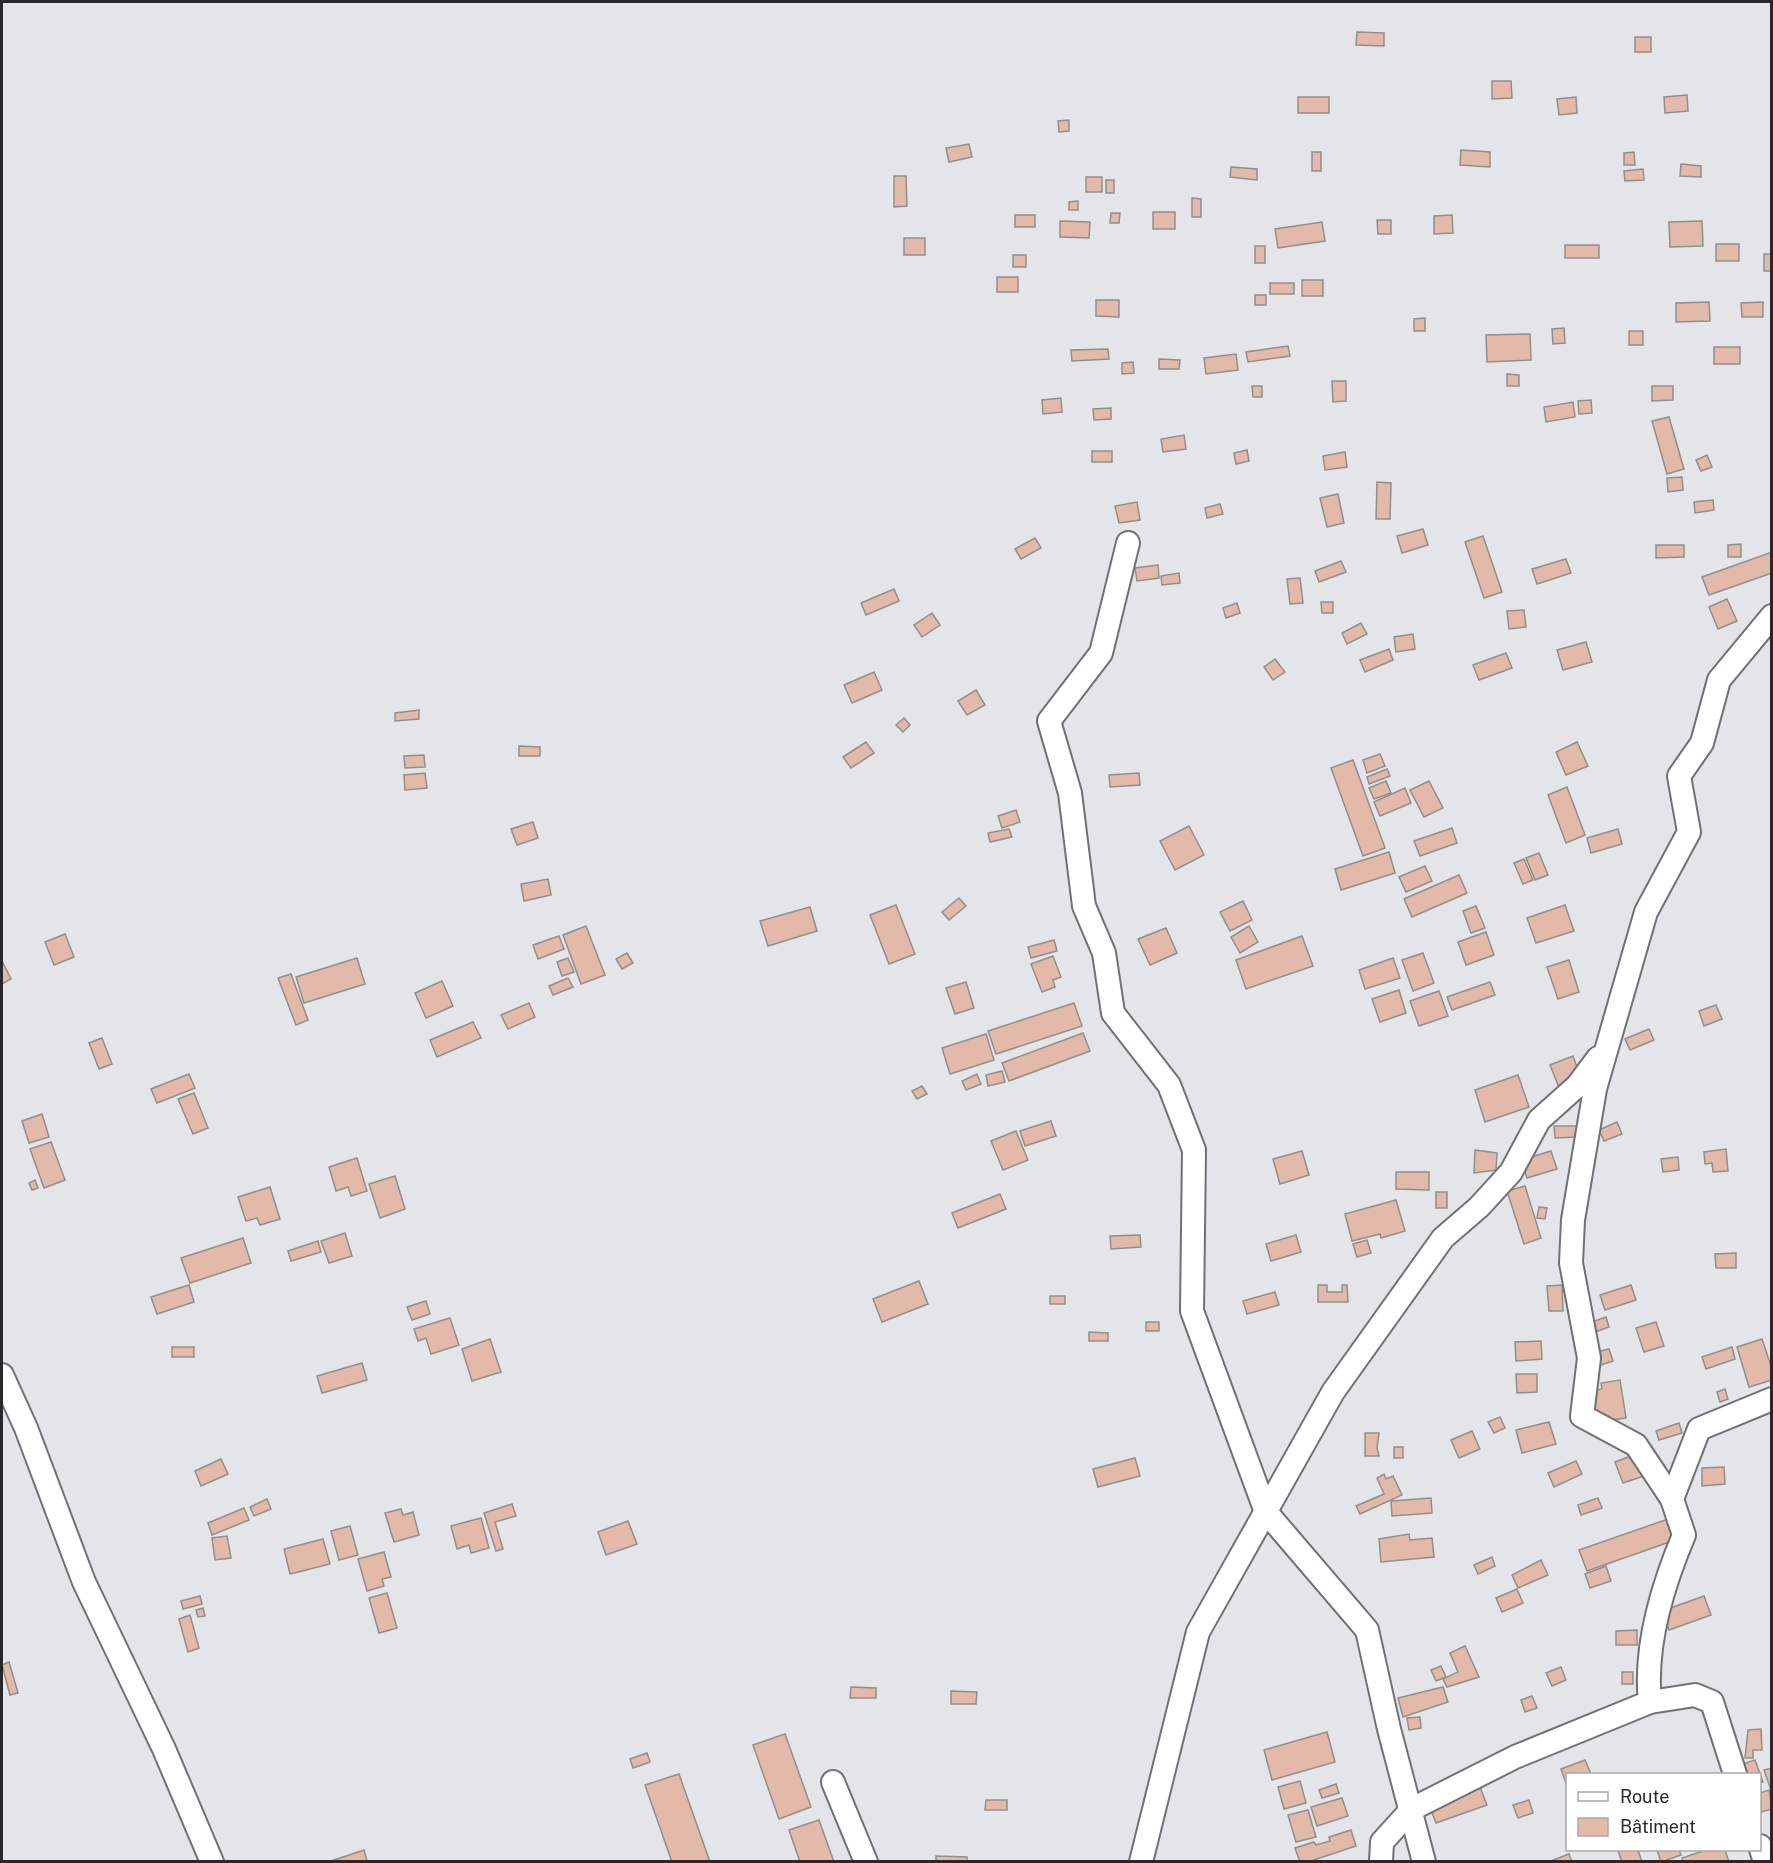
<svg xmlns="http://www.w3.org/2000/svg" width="1773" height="1863" viewBox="0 0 1773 1863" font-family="'Public Sans',sans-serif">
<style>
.building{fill:#e3baaa;stroke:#928e8c;stroke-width:1.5}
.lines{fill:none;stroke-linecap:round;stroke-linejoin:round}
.minor-casing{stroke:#707174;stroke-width:26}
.minor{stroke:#fff;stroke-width:22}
</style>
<rect width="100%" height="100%" fill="#e4e5e9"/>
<g class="building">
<path d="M1357,32L1384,33V46L1356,45Z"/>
<rect x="1635" y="37" width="16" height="15"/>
<path d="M1492,81H1511L1512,98L1492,99Z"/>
<path d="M1687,95L1688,111L1665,113L1664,97Z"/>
<rect x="1298" y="97" width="31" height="16"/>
<path d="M1576,97L1577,113L1559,115L1557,99Z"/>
<path d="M1069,120V131L1059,132L1058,121Z"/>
<path d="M969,144L972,157L949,162L946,148Z"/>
<path d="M1461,150L1490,152V167L1460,165Z"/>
<rect x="1312" y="152" width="9" height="19"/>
<path d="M1634,152L1635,165H1624V153Z"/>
<path d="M1681,164L1701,166V177L1680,176Z"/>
<path d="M1231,167L1257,169V180L1230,177Z"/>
<path d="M1643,169L1644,180L1625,181L1624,171Z"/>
<path d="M894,176H906L907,206L894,207Z"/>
<rect x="1086" y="177" width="16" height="15"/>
<rect x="1106" y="180" width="8" height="13"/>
<path d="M1192,198L1201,199V217H1192Z"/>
<path d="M1078,201V210H1069V202Z"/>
<rect x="1153" y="212" width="22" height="17"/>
<path d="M1111,213H1120L1119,223H1110Z"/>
<rect x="1015" y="215" width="20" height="12"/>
<path d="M1452,215L1453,233L1434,234V216Z"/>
<path d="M1377,220H1391V234H1378Z"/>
<path d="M1060,221L1090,222L1089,238L1060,237Z"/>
<path d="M1702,221L1703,246L1670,247L1669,222Z"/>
<path d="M1322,222L1325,241L1278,248L1275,229Z"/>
<rect x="904" y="238" width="21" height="17"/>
<rect x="1716" y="244" width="23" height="17"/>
<rect x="1565" y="245" width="34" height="13"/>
<rect x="1255" y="246" width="10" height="17"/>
<rect x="1764" y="254" width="8" height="17"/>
<rect x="1013" y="255" width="13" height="12"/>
<rect x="997" y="277" width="21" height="15"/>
<rect x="1302" y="280" width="21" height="16"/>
<rect x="1270" y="283" width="24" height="11"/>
<rect x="1255" y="295" width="11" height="10"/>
<path d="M1096,300H1119V317L1096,316Z"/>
<path d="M1709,302L1710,321L1676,322V303Z"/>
<path d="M1763,302V317H1742L1741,303Z"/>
<path d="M1425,318V331H1414V319Z"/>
<path d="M1564,328L1565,343L1553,344L1552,329Z"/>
<rect x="1629" y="331" width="14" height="14"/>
<path d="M1530,334L1531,360L1487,362L1486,335Z"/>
<path d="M1288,346L1290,356L1248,362L1246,352Z"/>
<rect x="1714" y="347" width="26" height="17"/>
<path d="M1108,349L1109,359L1072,361L1071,350Z"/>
<path d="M1236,354L1238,370L1206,374L1204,358Z"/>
<path d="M1159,359L1180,360L1179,369H1159Z"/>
<path d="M1133,362L1134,373L1122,374V363Z"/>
<path d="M1507,374L1519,375V386H1507Z"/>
<path d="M1332,381H1346V401L1333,402Z"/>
<path d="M1252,386H1262V397H1253Z"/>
<path d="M1652,386H1673V400L1652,401Z"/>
<path d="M1061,398L1062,412L1043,414L1042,400Z"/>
<path d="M1591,400L1592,413L1579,414L1578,401Z"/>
<path d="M1573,402L1575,417L1546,422L1544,407Z"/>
<path d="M1111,408V419L1094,420L1093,409Z"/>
<path d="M1669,417L1684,469L1667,474L1652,421Z"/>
<path d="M1184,435L1186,449L1163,452L1161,439Z"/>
<path d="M1247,450L1249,461L1236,464L1234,453Z"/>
<rect x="1092" y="451" width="20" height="11"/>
<path d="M1345,452L1347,467L1325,470L1323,456Z"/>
<path d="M1707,455L1712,467L1701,471L1696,460Z"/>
<path d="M1682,477L1683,490L1668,492L1667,478Z"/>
<path d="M1377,482L1391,483L1390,519H1376Z"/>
<path d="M1338,494L1344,523L1327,527L1320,498Z"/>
<path d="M1713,500L1714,510L1695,513L1694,502Z"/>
<path d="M1137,502L1140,520L1119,523L1115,506Z"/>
<path d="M1220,504L1223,514L1207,518L1205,508Z"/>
<path d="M1423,529L1428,545L1402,553L1397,536Z"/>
<path d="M1483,536L1502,592L1484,598L1465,542Z"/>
<path d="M1035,538L1041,548L1021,559L1015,549Z"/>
<path d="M1741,544V557H1728V545Z"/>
<path d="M1656,545H1684V557L1656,558Z"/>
<path d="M1772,552V573L1709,595L1702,577Z"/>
<path d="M1566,559L1571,573L1537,584L1532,569Z"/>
<path d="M1341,561L1346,572L1319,582L1315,571Z"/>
<path d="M1158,565L1159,578L1137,581L1135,568Z"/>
<path d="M1179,573L1180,583L1162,585L1161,576Z"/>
<path d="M1300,578L1303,603L1290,604L1287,579Z"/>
<path d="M894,589L899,601L866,615L861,603Z"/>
<path d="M1727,599L1737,621L1718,629L1709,607Z"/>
<path d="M1321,602H1333V613H1322Z"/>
<path d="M1237,603L1240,613L1226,618L1223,608Z"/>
<path d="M1524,610L1526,627L1509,629L1507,611Z"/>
<path d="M932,613L940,625L922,637L914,625Z"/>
<path d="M1361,623L1367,634L1347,644L1342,633Z"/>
<path d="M1413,634L1415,649L1396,652L1394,637Z"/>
<path d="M1586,642L1592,662L1563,670L1557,650Z"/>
<path d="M1389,649L1393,660L1365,672L1360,660Z"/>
<path d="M1506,653L1512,668L1479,680L1473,665Z"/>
<path d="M1275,659L1285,672L1273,680L1264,667Z"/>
<path d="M874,672L882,690L852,703L844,685Z"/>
<path d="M976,690L985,705L967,715L958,701Z"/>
<path d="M419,710V719L395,721V713Z"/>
<path d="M904,718L910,725L903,732L896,725Z"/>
<path d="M866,742L874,753L851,768L843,757Z"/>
<path d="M1577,742L1588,766L1566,775L1556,752Z"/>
<path d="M519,746L540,747V756H519Z"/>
<path d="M1380,754L1385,766L1367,773L1363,760Z"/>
<path d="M424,755L425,767L405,768L404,756Z"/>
<path d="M1353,760L1385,848L1363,856L1331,768Z"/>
<path d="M1387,769L1390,776L1369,784L1367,777Z"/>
<path d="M425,773L427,788L405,790L404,775Z"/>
<path d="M1139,773L1140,785L1110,787L1109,775Z"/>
<path d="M1386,781L1391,793L1374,799L1369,788Z"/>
<path d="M1429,781L1443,808L1424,817L1410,790Z"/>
<path d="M1567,787L1585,835L1566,843L1548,795Z"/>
<path d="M1405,788L1411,803L1380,816L1374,802Z"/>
<path d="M1016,810L1020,822L1002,828L998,816Z"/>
<path d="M533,822L538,838L517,845L511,829Z"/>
<path d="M1189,826L1204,855L1175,870L1160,841Z"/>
<path d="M1452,828L1457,843L1420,856L1414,841Z"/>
<path d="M1009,829L1012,837L990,842L988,833Z"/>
<path d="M1618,829L1622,844L1591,853L1587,838Z"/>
<path d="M1389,852L1395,873L1341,890L1335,869Z"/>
<path d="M1539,853L1548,875L1535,880L1526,858Z"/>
<path d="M1524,859L1533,880L1523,884L1514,863Z"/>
<path d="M1425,866L1432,881L1406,892L1399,877Z"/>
<path d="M1459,875L1467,893L1412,917L1404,899Z"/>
<path d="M548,879L551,895L524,901L521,884Z"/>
<path d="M959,898L966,906L949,920L942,912Z"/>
<path d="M1243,901L1252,920L1230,931L1220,912Z"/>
<path d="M896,905L915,954L889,964L870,915Z"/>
<path d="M1565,905L1574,931L1536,943L1527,918Z"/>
<path d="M1476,906L1485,928L1471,933L1463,911Z"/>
<path d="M810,907L817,931L768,946L760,921Z"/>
<path d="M586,926L605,975L581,984L563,935Z"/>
<path d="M1249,926L1258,942L1240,953L1231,937Z"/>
<path d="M1166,928L1177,953L1150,965L1138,939Z"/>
<path d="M1486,932L1494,955L1466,965L1458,942Z"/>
<path d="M65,934L74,957L54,965L45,942Z"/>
<path d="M559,936L564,949L538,959L533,945Z"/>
<path d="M1302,936L1313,966L1246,989L1236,960Z"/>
<path d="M1054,940L1057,951L1031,958L1028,947Z"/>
<path d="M627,953L633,963L622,969L616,959Z"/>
<path d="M1423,953L1434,983L1413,991L1402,960Z"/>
<path d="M1053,956L1061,977L1053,980L1055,987L1042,992L1031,964Z"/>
<path d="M357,958L365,984L304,1003L296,977Z"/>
<path d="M568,958L574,972L562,976L557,962Z"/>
<path d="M1393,958L1400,978L1365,989L1359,970Z"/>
<path d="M1569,960L1579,992L1558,999L1547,967Z"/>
<path d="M2,961L11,979L2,984Z"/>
<path d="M291,974L308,1020L296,1025L278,978Z"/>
<path d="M568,978L573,987L553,995L549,986Z"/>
<path d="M442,981L453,1006L426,1018L415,993Z"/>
<path d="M966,982L974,1008L955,1014L946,988Z"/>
<path d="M1490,982L1495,995L1452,1010L1447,997Z"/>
<path d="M1399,990L1406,1013L1380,1022L1372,999Z"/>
<path d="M1439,991L1448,1016L1419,1026L1410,1001Z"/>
<path d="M529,1003L535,1017L508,1029L501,1015Z"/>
<path d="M1074,1003L1082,1026L996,1054L988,1031Z"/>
<path d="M1716,1005L1722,1019L1704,1026L1699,1011Z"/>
<path d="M473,1022L481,1038L437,1057L430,1040Z"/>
<path d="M1649,1029L1654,1040L1630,1050L1625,1039Z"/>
<path d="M1083,1033L1090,1051L1009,1081L1002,1063Z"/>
<path d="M986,1034L994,1060L950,1074L942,1048Z"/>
<path d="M102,1038L112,1064L99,1069L89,1043Z"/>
<path d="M1573,1056L1584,1087L1562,1095L1550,1065Z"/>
<path d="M1002,1071L1005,1082L988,1086L986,1075Z"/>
<path d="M189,1074L195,1088L157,1103L151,1089Z"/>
<path d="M977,1074L981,1084L966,1090L962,1081Z"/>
<path d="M1518,1075L1529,1107L1485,1122L1475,1090Z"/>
<path d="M922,1086L927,1094L917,1099L912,1091Z"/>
<path d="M194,1093L208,1128L193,1134L178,1099Z"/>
<path d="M42,1114L49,1137L29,1143L22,1121Z"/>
<path d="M1051,1121L1056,1136L1025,1146L1020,1131Z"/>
<path d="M1617,1122L1622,1134L1604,1141L1599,1130Z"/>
<path d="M1554,1126H1578V1137L1555,1138Z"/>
<path d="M1016,1131L1028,1160L1003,1170L991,1141Z"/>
<path d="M51,1142L65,1180L44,1188L30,1149Z"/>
<path d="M1726,1149L1728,1171L1713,1172L1712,1163L1705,1164L1704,1152Z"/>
<path d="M1475,1150L1497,1153L1496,1170L1474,1173Z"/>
<path d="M1302,1151L1309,1175L1280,1184L1273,1159Z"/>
<path d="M1551,1151L1557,1169L1527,1178L1521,1160Z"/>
<path d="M1678,1157L1679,1170L1663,1172L1661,1159Z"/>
<path d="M357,1158L367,1191L351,1196L348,1187L336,1191L329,1167Z"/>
<path d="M1396,1172H1429V1190L1396,1189Z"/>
<path d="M395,1176L405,1209L380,1218L369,1184Z"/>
<path d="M35,1180L38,1188L32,1190L29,1183Z"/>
<path d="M1525,1186L1541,1238L1524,1244L1507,1191Z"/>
<path d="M270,1187L280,1219L260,1225L257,1218L246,1221L238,1197Z"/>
<rect x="1436" y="1192" width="11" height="16"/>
<path d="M1000,1194L1006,1209L958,1228L952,1213Z"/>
<path d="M1396,1200L1405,1231L1381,1238L1380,1234L1352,1241L1345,1214Z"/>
<path d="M1539,1207L1547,1208L1545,1219L1537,1218Z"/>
<path d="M345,1233L352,1256L329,1263L321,1241Z"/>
<path d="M1140,1235L1141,1247L1111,1249L1110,1236Z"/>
<path d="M1296,1235L1301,1252L1271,1261L1266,1244Z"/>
<path d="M243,1238L251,1263L190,1283L181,1258Z"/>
<path d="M1367,1240L1371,1253L1357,1257L1353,1244Z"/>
<path d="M318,1241L321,1252L291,1261L288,1251Z"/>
<path d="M1736,1253V1268H1716L1715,1254Z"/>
<path d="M919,1281L928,1304L882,1322L873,1299Z"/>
<path d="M189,1285L194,1302L157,1314L151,1297Z"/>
<path d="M1318,1285H1327V1292H1342V1285H1347L1348,1302H1318Z"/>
<path d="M1562,1285L1563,1311H1549L1547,1286Z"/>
<path d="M1631,1285L1636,1300L1605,1310L1600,1295Z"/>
<path d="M1275,1292L1279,1305L1247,1314L1243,1301Z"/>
<rect x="1050" y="1296" width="15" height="8"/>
<path d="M426,1301L430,1314L412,1320L407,1307Z"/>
<path d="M1606,1317L1609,1327L1595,1332L1592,1322Z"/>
<path d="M450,1318L459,1345L431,1354L426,1338L418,1341L414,1329Z"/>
<rect x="1146" y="1322" width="13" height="9"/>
<path d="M1656,1322L1664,1346L1644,1352L1636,1328Z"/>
<path d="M1089,1332L1108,1333V1341H1089Z"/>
<path d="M490,1339L501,1372L472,1381L462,1349Z"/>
<path d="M1762,1339L1772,1369V1380L1749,1387L1737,1347Z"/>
<path d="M1541,1341L1542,1359L1516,1361L1515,1342Z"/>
<rect x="172" y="1347" width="22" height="10"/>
<path d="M1732,1347L1735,1359L1706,1369L1702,1357Z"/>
<path d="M1609,1349L1613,1361L1598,1366L1593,1353Z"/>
<path d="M362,1363L367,1380L322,1393L317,1376Z"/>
<path d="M1516,1374H1537V1392L1517,1393Z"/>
<path d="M1620,1380L1626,1418L1596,1422L1591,1391L1602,1389L1601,1383Z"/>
<path d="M1725,1389L1728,1399L1720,1402L1717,1392Z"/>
<path d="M1500,1417L1505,1428L1494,1433L1488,1422Z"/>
<path d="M1549,1422L1556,1444L1522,1453L1516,1430Z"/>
<path d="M1679,1423L1682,1433L1659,1440L1656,1431Z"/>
<path d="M1472,1431L1480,1449L1459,1458L1451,1440Z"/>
<path d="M1365,1433H1379L1377,1448L1379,1456H1365Z"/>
<rect x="1394" y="1447" width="9" height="11"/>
<path d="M1636,1454L1644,1476L1623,1483L1615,1462Z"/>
<path d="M1135,1458L1140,1476L1098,1487L1093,1469Z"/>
<path d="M221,1459L228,1474L201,1486L195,1471Z"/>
<path d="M1576,1461L1582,1474L1554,1487L1548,1473Z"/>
<path d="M1724,1467L1725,1484L1702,1486V1468Z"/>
<path d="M1384,1474L1386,1479L1393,1476L1402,1495L1360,1514L1356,1506L1384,1494L1377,1478Z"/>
<path d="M1431,1498L1432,1513L1392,1516L1391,1501Z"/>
<path d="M1598,1498L1602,1508L1581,1515L1578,1505Z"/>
<path d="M267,1499L271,1509L254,1516L250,1507Z"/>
<path d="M512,1504L516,1516L495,1522L503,1549L496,1551L484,1513Z"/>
<path d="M244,1508L249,1520L212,1535L208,1523Z"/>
<path d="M401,1509L403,1515L413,1512L419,1535L394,1542L385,1513Z"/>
<path d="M481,1518L489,1548L471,1553L469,1545L457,1549L451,1526Z"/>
<path d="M1671,1518L1678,1539L1587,1571L1579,1550Z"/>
<path d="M628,1521L637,1544L606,1555L598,1532Z"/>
<path d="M350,1526L358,1555L339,1560L331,1531Z"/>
<path d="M1409,1534L1410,1540L1432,1538L1434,1557L1381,1562L1379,1539Z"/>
<path d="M227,1536L231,1558L215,1560L212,1538Z"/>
<path d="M323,1539L330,1564L290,1574L284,1549Z"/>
<path d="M384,1552L391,1577L382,1579L384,1586L367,1591L358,1559Z"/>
<path d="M1492,1557L1495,1566L1478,1574L1474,1565Z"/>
<path d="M1541,1560L1548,1575L1518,1588L1512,1575Z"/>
<path d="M1606,1566L1611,1581L1590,1588L1585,1574Z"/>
<path d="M1517,1589L1523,1603L1502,1612L1496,1598Z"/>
<path d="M387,1593L397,1628L379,1633L369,1598Z"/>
<path d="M200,1596L202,1604L183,1609L181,1601Z"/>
<path d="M1704,1596L1711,1615L1669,1630L1662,1611Z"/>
<path d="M203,1608L205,1616L198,1617L196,1610Z"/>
<path d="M190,1615L199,1648L188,1652L179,1619Z"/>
<path d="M1637,1630V1645H1616V1631Z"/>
<path d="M1465,1646L1479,1677L1447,1687L1443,1679L1458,1672L1450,1653Z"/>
<path d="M9,1662L18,1693L10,1695L2,1665Z"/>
<path d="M1441,1666L1446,1677L1436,1681L1431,1670Z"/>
<path d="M1561,1667L1566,1680L1552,1686L1546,1673Z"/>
<rect x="1622" y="1672" width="11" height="12"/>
<path d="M851,1687L876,1688V1698H850Z"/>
<path d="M1443,1687L1448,1702L1403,1717L1398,1698Z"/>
<path d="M951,1691L977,1692L976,1704H951Z"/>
<path d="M1532,1696L1537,1708L1525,1712L1521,1700Z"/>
<path d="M1420,1717L1421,1728L1409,1730L1407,1718Z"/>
<path d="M1761,1729L1762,1750H1753V1758H1745L1748,1730Z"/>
<path d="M1327,1732L1335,1762L1272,1780L1264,1750Z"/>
<path d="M785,1734L811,1807L779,1819L753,1745Z"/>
<path d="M647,1753L650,1762L633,1768L630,1759Z"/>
<path d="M1585,1760L1591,1774H1568V1789L1561,1769Z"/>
<path d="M1755,1760L1763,1782L1760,1783V1774H1746L1743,1764Z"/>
<path d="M1772,1768V1790H1771L1764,1770Z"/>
<path d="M679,1774L710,1862H672L645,1785Z"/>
<path d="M1300,1781L1306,1803L1284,1809L1278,1787Z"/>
<path d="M1336,1784L1339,1793L1322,1798L1319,1790Z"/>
<path d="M1480,1787L1487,1805L1436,1823L1429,1805Z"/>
<path d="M1769,1790L1772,1809L1761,1812L1760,1793Z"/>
<path d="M1342,1798L1348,1816L1317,1826L1311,1807Z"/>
<path d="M986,1800H1007V1810H985Z"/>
<path d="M1529,1800L1533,1813L1518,1818L1513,1805Z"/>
<path d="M1308,1810L1316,1837L1296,1842L1288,1815Z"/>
<path d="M819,1820L834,1862H800L789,1830Z"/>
<path d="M1351,1830L1356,1846L1308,1862H1300L1295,1848L1314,1842L1316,1845L1330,1841L1329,1837Z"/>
<path d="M364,1850L367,1861H331Z"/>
<path d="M1623,1850H1638L1642,1862H1622L1618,1851Z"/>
<path d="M1657,1850H1679L1681,1855L1661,1862Z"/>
<path d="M1706,1850H1725L1729,1862H1683L1682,1858Z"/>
<path d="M1569,1854L1572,1862H1548Z"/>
<path d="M936,1856L967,1857V1862H936Z"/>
</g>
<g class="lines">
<defs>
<g id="minor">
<path d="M1128,543L1101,653L1049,721L1070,793L1084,906L1104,953L1113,1013L1169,1085L1194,1150L1192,1311L1266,1512L1367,1630L1389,1729L1424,1862"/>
<path d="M2,1375L26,1428L84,1582L164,1749L212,1862"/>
<path d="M1672,1499L1699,1429L1772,1399"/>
<path d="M1650,1702L1695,1695L1712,1702L1735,1774"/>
<path d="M833,1782L866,1862"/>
<path d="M1760,1846L1765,1862"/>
<path d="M1141,1862L1198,1632L1333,1392L1443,1238L1479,1207L1511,1172L1539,1120L1577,1086L1598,1058"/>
<path d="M1381,1862L1382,1842L1412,1809L1515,1757L1650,1702C1644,1647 1662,1587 1684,1535L1672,1499L1636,1445L1582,1416L1589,1358L1571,1263L1573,1220L1595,1089L1646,912L1689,832L1679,776L1702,743L1719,680L1772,616"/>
</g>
</defs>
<use href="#minor" class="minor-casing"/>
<use href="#minor" class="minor"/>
</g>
<rect width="1773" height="1863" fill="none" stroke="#272829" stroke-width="6"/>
<rect x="1566" y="1773" width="195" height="78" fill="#ffffff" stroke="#a9a9a9" stroke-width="1.5"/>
<rect x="1578" y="1792" width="30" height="9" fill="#ffffff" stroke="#a9a9a9" stroke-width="1.5"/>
<text x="1620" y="1803" font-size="18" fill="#272829">Route</text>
<rect x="1578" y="1818" width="30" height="18" fill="#e3baaa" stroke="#a9a9a9" stroke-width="1.5"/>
<text x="1620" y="1833" font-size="18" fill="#272829">Bâtiment</text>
</svg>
